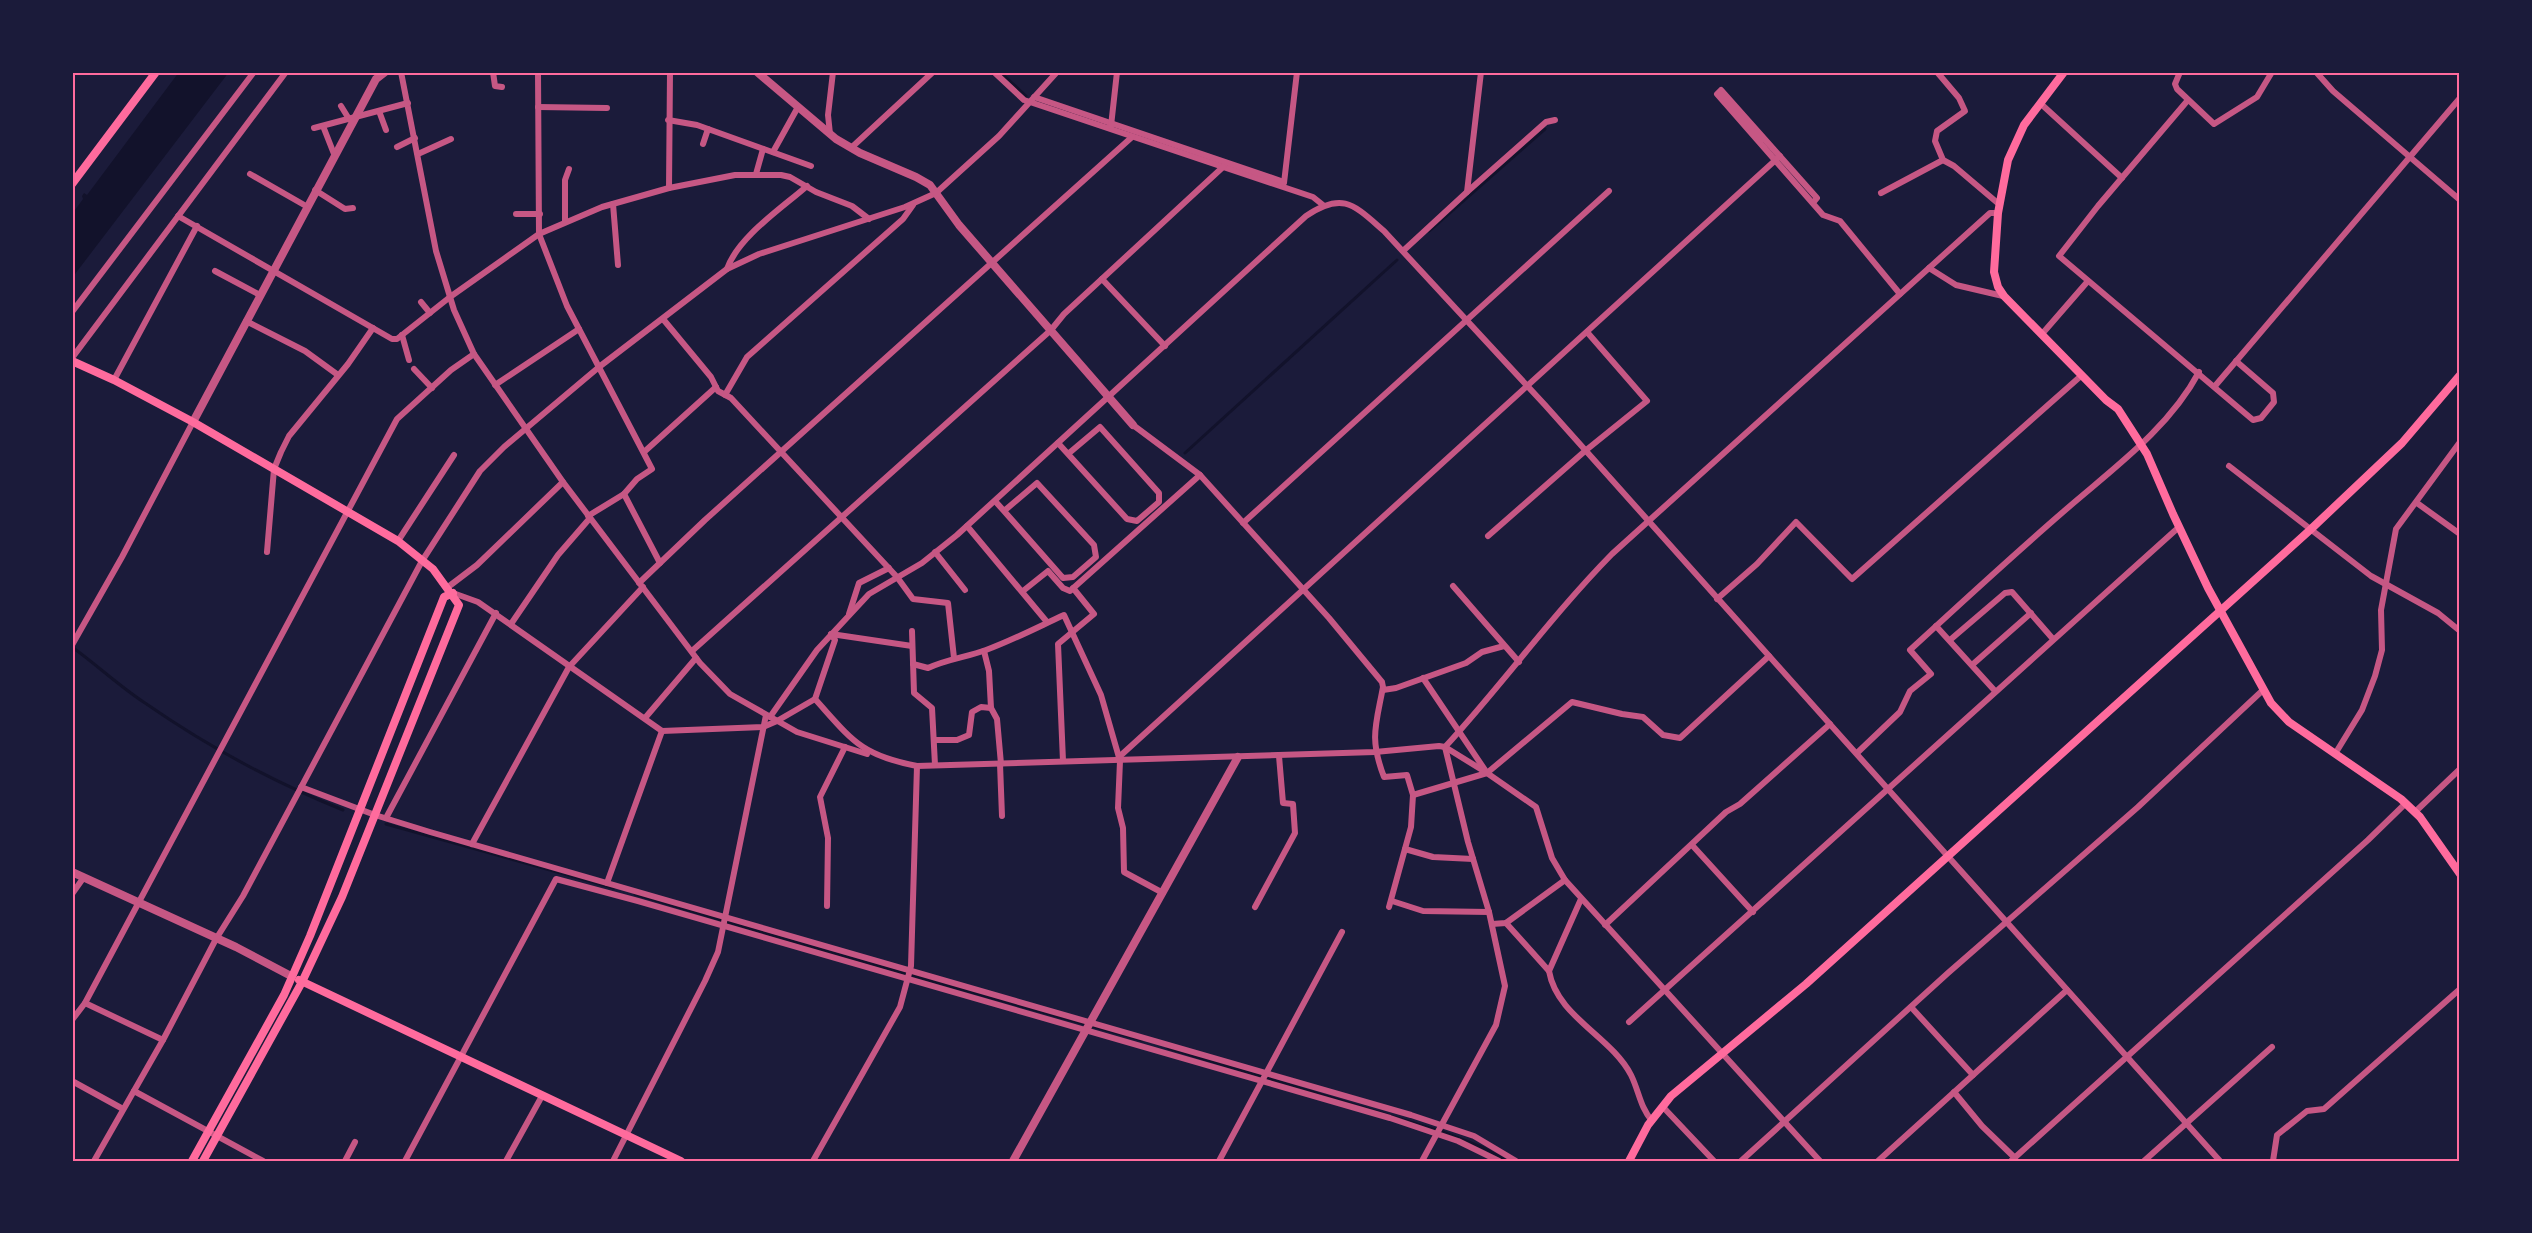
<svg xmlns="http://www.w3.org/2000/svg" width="2532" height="1233" viewBox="0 0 2532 1233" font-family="Inter,sans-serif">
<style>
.water{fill:#12122b}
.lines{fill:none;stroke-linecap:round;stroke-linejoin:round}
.stream{stroke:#12122b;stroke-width:3}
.minor{stroke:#c65784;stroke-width:6}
.tertiary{stroke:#c65784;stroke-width:8}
.secondary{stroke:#ff6b9d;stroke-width:8}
.neatline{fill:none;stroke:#ff6b9d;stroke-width:2}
</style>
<rect width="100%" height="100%" fill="#1b1b3a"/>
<path class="water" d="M179,72H229L72,278V214L83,199L82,196L84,193L87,195Z"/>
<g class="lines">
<g class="stream">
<path d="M1000,72L1026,96"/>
<path d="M1429,231L1545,129"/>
<path d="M1185,453L1397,260"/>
<path d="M72,647C97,665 119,686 145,703C207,746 273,782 343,810"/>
<path d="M386,824L614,888"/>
<path d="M635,894L818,949L1142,1040"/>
<path d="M1168,1048L1443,1132L1484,1148L1507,1161"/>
</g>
<g class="minor">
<path d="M401,72L436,251L454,310L474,354L563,482L700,663L730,694L797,732L867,754"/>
<path d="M493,72L495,86L502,87"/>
<path d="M538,72L539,234L567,306L652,469L637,479L624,494L588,516"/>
<path d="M994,72L1024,100L1313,197L1323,205"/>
<path d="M1937,72L1959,98L1965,111L1937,131L1935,141L1943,160L1954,166L2000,205"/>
<path d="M2180,72L2175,84L2177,89L2214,124L2257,97L2272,72"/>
<path d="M2316,72L2333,91L2460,200"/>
<path d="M1034,97L1284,182"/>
<path d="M2188,100L2098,206L2059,256L2253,420L2261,418L2274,402L2273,393L2236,361"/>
<path d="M2040,103L2122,178"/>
<path d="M341,106L349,119"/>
<path d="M538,107L607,108"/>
<path d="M379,111L386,130"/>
<path d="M668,120L697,125L811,166"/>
<path d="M323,126L334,154"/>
<path d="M1111,126L1117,72"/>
<path d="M314,128L408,103"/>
<path d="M830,134L828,115L833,72"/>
<path d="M703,144L708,129"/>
<path d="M397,147L415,138"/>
<path d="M851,148L933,72"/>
<path d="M773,152L798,107"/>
<path d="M418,154L451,139"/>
<path d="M250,174L306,206"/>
<path d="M756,174L763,149"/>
<path d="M1284,183L1297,72"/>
<path d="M669,188L670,72"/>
<path d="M315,190L345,209L353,208"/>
<path d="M1467,192L1546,122L1555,120"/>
<path d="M1881,193L1943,160"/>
<path d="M1813,203L1817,198L1721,90L1717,94L1823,215L1840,221L1900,294"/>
<path d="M613,204L618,265"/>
<path d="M516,214H540"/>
<path d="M178,216L392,339H397L450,297L539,234L602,207L669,188L735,175H781L790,177L816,192L852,206L869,219"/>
<path d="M565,222V180L569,169"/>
<path d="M1403,251L1467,192L1481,72"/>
<path d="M1929,268L1956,285L2003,296"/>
<path d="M727,269C738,237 782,208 807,186"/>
<path d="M215,271L260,295"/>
<path d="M1102,279L1165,346"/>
<path d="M421,302L430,313"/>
<path d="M72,312L254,72"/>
<path d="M663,319L711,377L718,391L731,398L897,577L913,599L948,603L954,658"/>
<path d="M246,321L305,351L338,375"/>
<path d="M2042,334L2088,281"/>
<path d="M402,335L409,360"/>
<path d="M72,358L286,72"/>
<path d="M414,369L432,388"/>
<path d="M114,380L197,226"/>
<path d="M495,385L579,329"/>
<path d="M2215,386L2460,98"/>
<path d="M725,395L747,357L903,219L913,205"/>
<path d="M1133,425L1200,475L1329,618L1382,682L1383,687C1376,725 1369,738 1384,777L1407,775L1413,795L1411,827L1389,907"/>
<path d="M1058,443L1127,519L1137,521L1159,502V493L1100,427L1068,454"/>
<path d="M644,452L716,387"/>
<path d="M2229,466L2371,576L2438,613L2460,631"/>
<path d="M624,494L660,563"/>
<path d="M995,501L1004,511L1063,578L1073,577L1096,557L1094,545L1037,483L1004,511"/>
<path d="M2417,503L2460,534"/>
<path d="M1243,523L1609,191"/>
<path d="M967,526L1047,622"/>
<path d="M1488,536L1585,451L1647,401L1587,332"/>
<path d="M398,541L454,455"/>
<path d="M267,552L274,469L281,452L289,436L348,364L373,328"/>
<path d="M935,552L965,590"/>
<path d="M639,583L705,520L1132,137"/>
<path d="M1453,586L1519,662"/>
<path d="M448,587L477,565L563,482"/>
<path d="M1023,591L1048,571L1063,588L1070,591L1200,475"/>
<path d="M453,593L478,602L662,731L763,727L777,721L815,699L835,640L831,634"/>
<path d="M1717,599L1757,564L1796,522L1852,579L2082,375"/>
<path d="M849,614L859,583L889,568"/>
<path d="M511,624L558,555L590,518"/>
<path d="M1936,626L1995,691"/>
<path d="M912,631L914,693L932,708L935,765"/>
<path d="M831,634L912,646"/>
<path d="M1950,640L2005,593L2012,592L2053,639"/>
<path d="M72,645L122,557L193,422"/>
<path d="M692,651L1051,330L1064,314L1223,167"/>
<path d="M984,651L989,671L991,708L997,719L1001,764"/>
<path d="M913,664L928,668C947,659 967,657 986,650C1013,640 1038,627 1064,615L1101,695L1120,761L1118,808L1123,828L1124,872L1163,893"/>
<path d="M1972,665L2031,613"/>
<path d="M1423,678L1485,770"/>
<path d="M1383,690L1396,688L1466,663L1482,652L1504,646"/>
<path d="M815,699C852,740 860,755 917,766L1375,752L1439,746L1445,747L1487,773L1536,807L1552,858L1565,880L1820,1161"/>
<path d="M770,717L817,650L869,594L922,563L957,535L1306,216C1343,191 1354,205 1384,231L1545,405L2220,1161"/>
<path d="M645,718L696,658"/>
<path d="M934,740H957L969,735L972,712L981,707L991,708"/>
<path d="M1857,753L1900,712L1910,691L1931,674L1910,650C1961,603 2011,557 2063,512C2111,470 2168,430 2199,372"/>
<path d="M2335,754L2362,710L2375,676L2382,650L2381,610L2396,529L2460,442"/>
<path d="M1119,757L1780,156"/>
<path d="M1063,761L1058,644L1094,614L1073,588"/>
<path d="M1000,764L1002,816"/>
<path d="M301,787L375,815L430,832L1411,1115L1474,1136L1516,1161"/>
<path d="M1413,795L1487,773L1572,702L1622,714L1643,717L1663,735L1680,738L1769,656"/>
<path d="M2415,812L2460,769"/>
<path d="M386,818L496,613"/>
<path d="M472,844L569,667L643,587"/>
<path d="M1692,845L1753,912"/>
<path d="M1405,849L1433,857L1473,859"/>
<path d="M607,883L662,731"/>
<path d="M72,894L84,877"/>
<path d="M1581,899L1549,971C1557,1017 1611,1036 1631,1075C1639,1091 1640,1107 1652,1121"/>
<path d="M1392,901L1423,911L1489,912"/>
<path d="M827,906L828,838L820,797L845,747"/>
<path d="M1255,907L1295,833L1293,804L1283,803L1279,756"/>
<path d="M1506,923L1549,971"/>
<path d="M1492,924L1506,923L1565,880"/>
<path d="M1605,925L1726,812L1740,804L1830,724"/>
<path d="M85,1003L163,1040"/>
<path d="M1911,1007L1973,1075"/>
<path d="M72,1020L85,1003L397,419L451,370L474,354"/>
<path d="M1629,1022L2179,527"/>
<path d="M72,1081L123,1109"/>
<path d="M134,1091L263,1161"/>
<path d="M1954,1092L1982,1126L2015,1158"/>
<path d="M1663,1107L1714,1161"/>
<path d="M94,1161L163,1040L216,939L243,896L422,561L480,471L504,447L599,367L727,269L759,254L905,207L936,193L999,136L1057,72"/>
<path d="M345,1161L355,1142"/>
<path d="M405,1161L556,879L638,901L1390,1118L1458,1141L1499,1161"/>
<path d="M506,1161L542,1096"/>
<path d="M613,1161L705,981L718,952L766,715"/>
<path d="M813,1161L900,1007L911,966L917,766"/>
<path d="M1219,1161L1342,932"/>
<path d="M1422,1161L1496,1025L1505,986L1489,912L1468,842L1445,747C1502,685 1552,615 1612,554L1990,213H1998"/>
<path d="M1741,1161L1948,973L2138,807L2263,690"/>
<path d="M1878,1161L2067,990"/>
<path d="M2011,1161L2368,840L2406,803"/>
<path d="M2144,1161L2272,1047"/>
<path d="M2273,1161L2277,1135L2307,1111L2324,1109L2460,989"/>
</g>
<g class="tertiary">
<path d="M757,72L836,139L860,153L916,177L930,185L959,225L1133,425"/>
<path d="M193,422L376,79L385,72"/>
<path d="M72,872L236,947L291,976"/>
<path d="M1013,1161L1238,757"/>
</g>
<g class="secondary">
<path d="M2064,72L2024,125L2008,160L1998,213L1994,272L1998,287L2004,296L2106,400L2118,409L2147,454L2173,514L2208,588L2271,703L2289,722L2401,799L2420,817L2460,874"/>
<path d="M72,184L156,72"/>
<path d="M72,361L114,380L193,422L398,541L433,569L459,605L342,897L302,982L203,1161"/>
<path d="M299,980L681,1161"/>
<path d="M192,1161L284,995L310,936L444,597L453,593"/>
<path d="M1629,1161L1648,1125L1671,1096L1806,984L2310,530L2402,443L2460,375"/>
</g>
</g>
<rect width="2532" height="1233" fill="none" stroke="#1b1b3a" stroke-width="147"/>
<rect x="74" y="74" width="2384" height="1086" class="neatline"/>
</svg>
